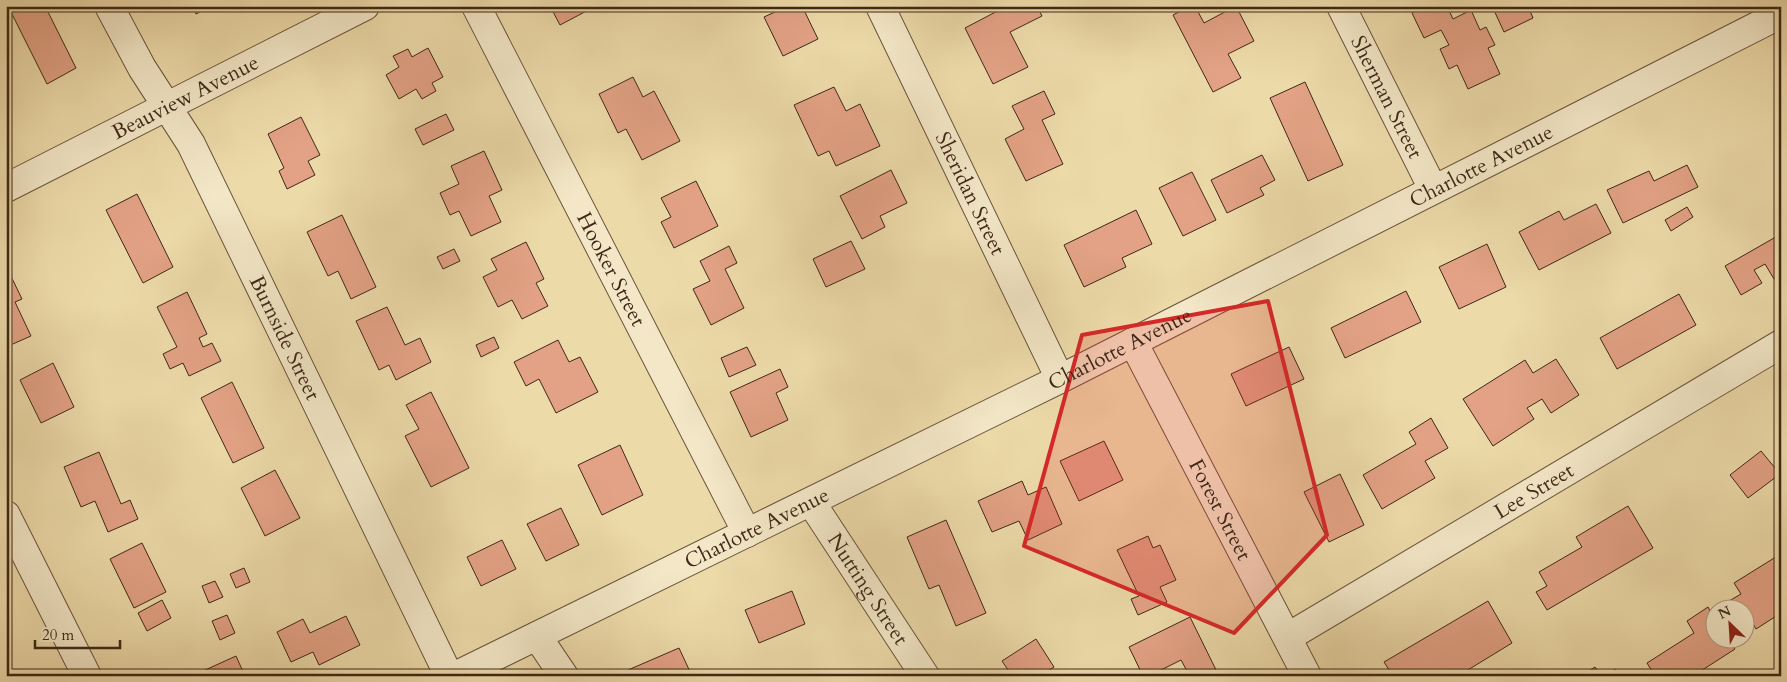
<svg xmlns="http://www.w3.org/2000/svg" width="1787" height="682" viewBox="0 0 1787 682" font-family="Cardo,serif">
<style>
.building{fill:#e3a285;stroke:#3f2818}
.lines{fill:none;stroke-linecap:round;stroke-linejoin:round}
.street-casing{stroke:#6a543c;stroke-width:30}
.street{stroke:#f3e7c7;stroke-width:28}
.marked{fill:#d62828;fill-opacity:0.2;stroke:#d62828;stroke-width:4;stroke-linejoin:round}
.labels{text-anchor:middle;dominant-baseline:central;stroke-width:4.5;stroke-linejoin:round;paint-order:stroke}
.street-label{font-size:21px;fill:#3f2818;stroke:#f3e7c7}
</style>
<rect width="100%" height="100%" fill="#eddaa9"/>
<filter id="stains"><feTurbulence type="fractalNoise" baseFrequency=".004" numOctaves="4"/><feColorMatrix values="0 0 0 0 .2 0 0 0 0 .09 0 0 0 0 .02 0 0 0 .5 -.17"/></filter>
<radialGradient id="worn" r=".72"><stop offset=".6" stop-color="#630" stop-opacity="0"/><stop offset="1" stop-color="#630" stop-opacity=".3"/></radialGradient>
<g class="building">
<path d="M18,6H45L76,68L47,84L10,10Z"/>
<path d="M192,6H211L196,14Z"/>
<path d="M550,6H596L560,25Z"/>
<path d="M788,6H802L818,39L783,56L764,17Z"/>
<path d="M1007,6H1037L1042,16L1010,32L1028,67L993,84L965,28Z"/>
<path d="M1190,6H1195L1204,23L1236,6L1254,41L1228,54L1241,78L1213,92L1173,15Z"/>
<path d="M1427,6H1447L1453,19L1471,10L1480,30L1486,27L1495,45L1488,48L1500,74L1468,89L1457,65L1449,69L1440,49L1449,45L1441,30L1424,38L1412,13Z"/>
<path d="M1492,6H1528L1533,18L1504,32Z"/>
<path d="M428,48L443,77L432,83L436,91L422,99L416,89L399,99L386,75L399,67L393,56L408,49L412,57Z"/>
<path d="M633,77L643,97L654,91L680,141L642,160L626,129L618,133L599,94Z"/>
<path d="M1305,82L1343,165L1308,181L1270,98Z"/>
<path d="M834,87L846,111L860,104L880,146L836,166L829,151L818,156L794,105Z"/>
<path d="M1044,91L1055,114L1042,120L1063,164L1026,181L1005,139L1024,129L1012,106Z"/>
<path d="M446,114L454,130L423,145L415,129Z"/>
<path d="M301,117L320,155L308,161L315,175L287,189L279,171L284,168L268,134Z"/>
<path d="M484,151L502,190L489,196L501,222L471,236L459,211L450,215L440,193L459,184L451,166Z"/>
<path d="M1262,155L1275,180L1260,188L1264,195L1227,213L1211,180Z"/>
<path d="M1687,165L1698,187L1623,223L1607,190L1649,171L1654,181Z"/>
<path d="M891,170L907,203L880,216L885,227L862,239L840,196Z"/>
<path d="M1192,172L1216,220L1183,236L1159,188Z"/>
<path d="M696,181L718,226L674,248L661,222L671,217L661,198Z"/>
<path d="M137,194L173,267L143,283L106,210Z"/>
<path d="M1596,204L1611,233L1539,270L1519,232L1559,211L1564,220Z"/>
<path d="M1687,207L1693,217L1671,231L1665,220Z"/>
<path d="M1136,210L1152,244L1122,258L1126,267L1084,287L1064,245Z"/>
<path d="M342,215L376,287L351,299L338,271L328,276L307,232Z"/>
<path d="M1781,234V275L1774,279L1765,264L1754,270L1762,283L1741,295L1725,266Z"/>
<path d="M851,241L865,269L826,287L813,259Z"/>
<path d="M526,242L544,279L536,283L548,306L522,319L512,300L498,307L483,277L497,270L491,259Z"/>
<path d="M1487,244L1506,287L1459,309L1439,267Z"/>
<path d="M729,246L737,263L725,269L744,308L711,325L693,289L710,281L700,261Z"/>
<path d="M454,249L460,261L443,269L437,257Z"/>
<path d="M6,266L22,299L15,302L31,336L6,347Z"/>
<path d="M1406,291L1421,322L1345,358L1331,328Z"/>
<path d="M187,292L207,334L199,338L203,347L212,343L221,361L189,376L183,363L170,369L163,354L177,347L157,307Z"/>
<path d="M1679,294L1696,325L1617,369L1600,338Z"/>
<path d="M387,307L405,345L420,338L431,362L396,380L389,365L379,370L356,321Z"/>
<path d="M494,337L499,348L481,357L476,345Z"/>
<path d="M558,340L569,362L580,357L598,392L556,413L539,379L526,386L514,362Z"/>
<path d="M747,347L756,365L729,377L721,358Z"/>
<path d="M1289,347L1304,379L1246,406L1231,374Z"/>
<path d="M1556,359L1579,395L1551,413L1542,399L1527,408L1534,419L1493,446L1463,399L1525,360L1533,373Z"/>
<path d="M53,363L74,407L41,423L20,380Z"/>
<path d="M780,369L788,387L776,393L788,420L751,437L730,392Z"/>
<path d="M232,382L264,448L233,463L201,398Z"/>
<path d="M431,392L469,468L431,487L405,436L419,429L406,405Z"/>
<path d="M1431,418L1448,448L1425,461L1435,478L1382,509L1363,475L1416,444L1409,432Z"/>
<path d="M1104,441L1123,480L1079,501L1060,461Z"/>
<path d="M620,445L643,495L602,515L578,465Z"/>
<path d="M1761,451L1780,474L1748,498L1730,475Z"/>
<path d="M99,452L121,504L130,500L138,519L108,532L95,501L81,507L64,467Z"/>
<path d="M275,470L300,518L265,536L241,488Z"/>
<path d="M1340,474L1364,525L1329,542L1304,492Z"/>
<path d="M1022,481L1028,495L1046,487L1062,524L1028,540L1019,521L992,532L978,501Z"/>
<path d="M1628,506L1653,548L1547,610L1536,592L1547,586L1539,572L1582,547L1576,537Z"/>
<path d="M561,508L579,545L546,561L527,524Z"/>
<path d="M946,520L986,613L956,626L939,585L929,589L907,537Z"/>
<path d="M1148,536L1153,548L1160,545L1176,580L1160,587L1167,602L1138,615L1131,599L1139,596L1117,550Z"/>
<path d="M502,540L516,569L481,586L467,557Z"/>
<path d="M142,543L166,592L134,608L110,559Z"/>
<path d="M1779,555L1781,558V613L1756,629L1749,617L1744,620V610H1735L1729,601L1741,594L1734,583Z"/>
<path d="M244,568L250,582L236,588L230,574Z"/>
<path d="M215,581L223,597L209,603L202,586Z"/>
<path d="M792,591L805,624L759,643L745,610Z"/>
<path d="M162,600L171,618L147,631L138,613Z"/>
<path d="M1488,601L1512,643L1458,676H1454L1451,670L1442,676H1393L1384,662Z"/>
<path d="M1708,607L1714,618V640H1728L1735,649L1693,676H1655L1647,663L1694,633L1687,621Z"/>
<path d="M227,615L235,633L220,640L212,621Z"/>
<path d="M346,616L360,645L319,665L313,652L291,662L277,632L303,619L310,633Z"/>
<path d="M1190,617L1219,676H1179L1187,671L1181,660L1149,676H1143L1129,647Z"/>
<path d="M1036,639L1054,667L1048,671L1051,676H1012L1002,661Z"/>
<path d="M679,648L692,676H631L628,670Z"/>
<path d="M236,656L245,676H192Z"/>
<path d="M1595,667L1601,676H1581Z"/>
<path d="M1615,669L1619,676H1605Z"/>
</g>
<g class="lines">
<defs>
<g id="street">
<path id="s1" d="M109,6L142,68L191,144L449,676"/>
<path id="s2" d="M476,6L747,533"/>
<path id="s3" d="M880,6L1060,379"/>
<path id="s4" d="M1341,6L1433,189"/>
<path id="s5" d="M6,188L365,6"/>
<path id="s6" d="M1133,342L1307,676"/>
<path id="s7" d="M811,502L925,676"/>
<path d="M6,515L87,676"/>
<path d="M537,636L564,676"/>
<path id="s8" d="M1288,637L1781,344"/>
<path id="s9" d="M455,676L1060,379L1781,14"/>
</g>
</defs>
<use href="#street" class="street-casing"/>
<use href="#street" class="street"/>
</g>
<path class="marked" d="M1268,301L1327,535L1234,633L1024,546L1082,335Z"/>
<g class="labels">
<g class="street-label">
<text stroke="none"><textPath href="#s5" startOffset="201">Beauview Avenue</textPath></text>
<text stroke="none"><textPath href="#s4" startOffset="102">Sherman Street</textPath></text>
<text stroke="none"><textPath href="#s9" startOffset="1146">Charlotte Avenue</textPath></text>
<text stroke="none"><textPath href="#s3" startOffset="208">Sheridan Street</textPath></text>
<text stroke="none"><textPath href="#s2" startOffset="296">Hooker Street</textPath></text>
<text stroke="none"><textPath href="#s1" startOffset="376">Burnside Street</textPath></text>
<text stroke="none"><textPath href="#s9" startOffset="741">Charlotte Avenue</textPath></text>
<text stroke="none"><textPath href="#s8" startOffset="286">Lee Street</textPath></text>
<text stroke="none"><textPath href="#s6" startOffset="189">Forest Street</textPath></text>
<text stroke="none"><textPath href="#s9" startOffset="336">Charlotte Avenue</textPath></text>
<text stroke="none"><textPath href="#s7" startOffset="104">Nutting Street</textPath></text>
</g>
</g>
<rect width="1787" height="682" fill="none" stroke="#eddaa9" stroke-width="25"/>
<rect x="8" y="8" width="1772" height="667" fill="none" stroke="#3f2818" stroke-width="2.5"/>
<rect x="12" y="12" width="1762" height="657" fill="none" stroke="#3f2818"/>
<g transform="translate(1730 624) rotate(335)"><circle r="24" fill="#f3e7c7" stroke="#ab9b81"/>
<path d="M0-4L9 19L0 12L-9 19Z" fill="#8f2418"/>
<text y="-8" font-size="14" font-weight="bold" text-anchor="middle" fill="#3f2818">N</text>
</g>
<path d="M35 640v8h85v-8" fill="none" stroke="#3f2818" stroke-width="2.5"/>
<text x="42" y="640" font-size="15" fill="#3f2818" stroke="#f3e7c7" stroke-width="4" paint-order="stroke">20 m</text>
<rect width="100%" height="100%" filter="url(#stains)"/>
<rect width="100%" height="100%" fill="url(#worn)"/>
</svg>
